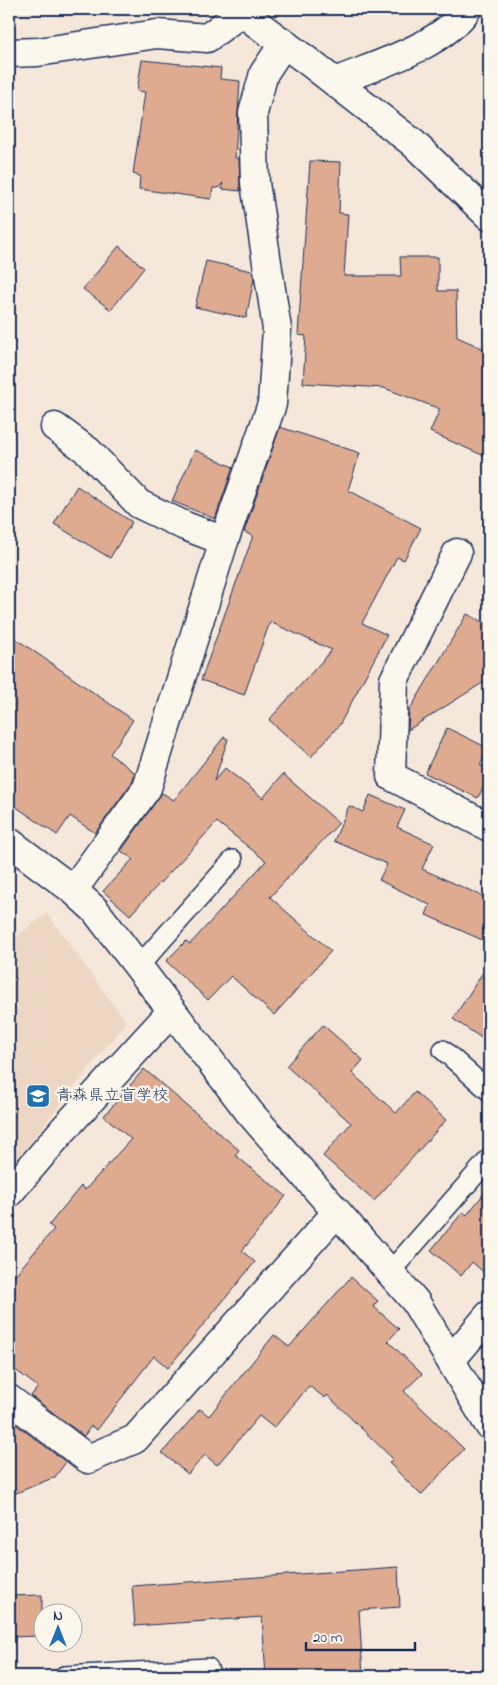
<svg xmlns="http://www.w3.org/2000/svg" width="498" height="1685" viewBox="0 0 498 1685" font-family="'Indie Flower','Klee One',sans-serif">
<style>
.built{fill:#eed6c4}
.building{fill:#deab91;stroke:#1b2f5e}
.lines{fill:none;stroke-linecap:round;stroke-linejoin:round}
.service-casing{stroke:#1b2f5e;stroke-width:22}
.minor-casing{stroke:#1b2f5e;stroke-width:31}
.tertiary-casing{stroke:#1b2f5e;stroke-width:31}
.service{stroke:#fbf7ec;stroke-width:19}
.minor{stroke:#fbf7ec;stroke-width:28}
.tertiary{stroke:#fbf7ec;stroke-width:28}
.labels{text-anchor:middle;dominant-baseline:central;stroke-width:4.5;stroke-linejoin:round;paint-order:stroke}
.poi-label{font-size:16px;fill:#1b2f5e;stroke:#fbf7ec;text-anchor:start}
</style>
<rect width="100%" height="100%" fill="#f5e8da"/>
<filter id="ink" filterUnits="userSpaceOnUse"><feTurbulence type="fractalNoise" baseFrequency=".02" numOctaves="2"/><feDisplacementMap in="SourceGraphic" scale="10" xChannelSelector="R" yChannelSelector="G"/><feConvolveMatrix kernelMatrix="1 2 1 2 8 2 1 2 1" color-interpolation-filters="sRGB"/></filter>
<g filter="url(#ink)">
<path class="built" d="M47,913L126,1022L9,1169V942Z"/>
<g class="building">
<path d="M142,60L221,68L220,79L240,81L235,158H239L240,191L222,189L223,183L218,188H213L211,199L139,189L140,176L133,174L145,92L137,91Z"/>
<path d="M310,161L341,162L339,213L348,214L344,276H401L400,257H438V291H456L457,337L489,351V458L430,432L440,409L384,388L303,383L306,336L298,335Z"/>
<path d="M119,246L144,268L111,310L83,289Z"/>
<path d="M206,261L252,271L254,279L246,318L195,307Z"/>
<path d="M280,427L360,453L348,490L421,528L404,560L397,557L362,623L387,635L340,724L311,757L269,720L332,650L270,622L244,695L201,680L253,536L244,532Z"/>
<path d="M195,450L233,467L215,519L172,501Z"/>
<path d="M77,486L132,522L110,558L54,524Z"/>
<path d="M467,614L489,625V672L484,682L408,730L409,711Z"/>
<path d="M9,634L133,720L110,754L135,773L133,781L95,833L70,816L57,835L9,802Z"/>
<path d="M447,728L488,748L480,765L489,770V775L478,798L425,773Z"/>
<path d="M224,737L228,739L214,781L225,768L263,798L283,774L339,823L270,897L331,951L274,1015L231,976L208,1000L166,961L186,941L190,944L266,861L217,822L130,915L103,891L133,859L121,851L162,793L174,800Z"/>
<path d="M370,795L405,810L397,827L434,844L422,869L489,899V943L426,915L430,905L379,880L387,864L334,841L349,806L363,812Z"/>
<path d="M489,963V1043L453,1019Z"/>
<path d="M323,1025L363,1060L352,1073L396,1113L415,1092L446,1120L374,1201L323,1156L351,1123L286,1066Z"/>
<path d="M144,1069L239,1150L235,1155L286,1196L242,1251L255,1262L168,1368L154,1356L97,1430L91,1426L84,1436L31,1396L38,1387L9,1365V1282L54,1229L49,1225L81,1186L85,1190L131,1139L104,1116Z"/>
<path d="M489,1187V1277L472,1262L461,1276L431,1250L463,1212L467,1215Z"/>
<path d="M351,1277L378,1301L373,1306L399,1329L388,1341L422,1374L404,1391L464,1449L421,1495L389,1463L393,1459L327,1395L325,1398L309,1386L274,1428L259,1416L217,1465L205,1455L188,1474L162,1453L200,1409L209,1416L274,1335L289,1347Z"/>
<path d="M13,1422L66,1462L55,1477L9,1496V1427Z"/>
<path d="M398,1567L400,1607L359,1610L363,1676H266L262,1617L135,1626L132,1586Z"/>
<path d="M42,1595V1636L9,1637V1596Z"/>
</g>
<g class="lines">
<defs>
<g id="service">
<path d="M138,967L233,860"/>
<path d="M443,1050L489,1091"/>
<path d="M390,1272L489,1159"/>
<path d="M64,1676L208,1668L210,1676"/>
</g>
<g id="minor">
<path d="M9,53L38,52L157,34L207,38L242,12"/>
<path d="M335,82C375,65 443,46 467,9"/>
<path d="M55,427L88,451L139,504L185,526L224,541"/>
<path d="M457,553L394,680L391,776L489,827"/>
<path d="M9,842L73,890L95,910L250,1113L415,1301L489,1425"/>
<path d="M73,890L147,788L224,541L272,404L277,329L255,183L253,113L264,73L284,43"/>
<path d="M9,1193L63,1130L172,1011"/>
<path d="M451,1360L489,1315"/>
<path d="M9,1399L88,1459L135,1439L337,1212"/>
</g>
<path id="tertiary" d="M237,9L309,62L413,143L489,216"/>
</defs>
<use href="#service" class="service-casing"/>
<use href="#minor" class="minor-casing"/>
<use href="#tertiary" class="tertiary-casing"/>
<use href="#service" class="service"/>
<use href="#minor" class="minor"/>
<use href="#tertiary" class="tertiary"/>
</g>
</g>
<defs>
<symbol id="school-square" viewBox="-11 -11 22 22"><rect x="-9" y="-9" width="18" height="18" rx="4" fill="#1f6fb2" stroke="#fbf7ec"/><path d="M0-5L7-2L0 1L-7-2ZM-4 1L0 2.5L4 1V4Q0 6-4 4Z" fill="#fff"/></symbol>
</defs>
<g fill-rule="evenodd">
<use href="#school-square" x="24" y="1082" width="28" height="28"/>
</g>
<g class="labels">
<g class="poi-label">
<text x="56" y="1096">青森県立盲学校</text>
</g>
</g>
<rect width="498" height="1685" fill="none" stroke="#fbf7ec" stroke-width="30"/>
<rect x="15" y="15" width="468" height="1655" fill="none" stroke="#1b2f5e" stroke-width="2" filter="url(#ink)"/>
<g transform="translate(58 1628)"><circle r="24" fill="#fbf7ec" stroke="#a1a7b3"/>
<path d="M0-4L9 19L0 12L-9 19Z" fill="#1f6fb2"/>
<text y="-8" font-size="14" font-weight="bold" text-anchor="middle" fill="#1b2f5e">N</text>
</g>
<path d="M306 1642v8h109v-8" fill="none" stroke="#1b2f5e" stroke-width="2.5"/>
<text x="313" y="1642" font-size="15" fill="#1b2f5e" stroke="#fbf7ec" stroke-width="4" paint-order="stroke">20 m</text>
</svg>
